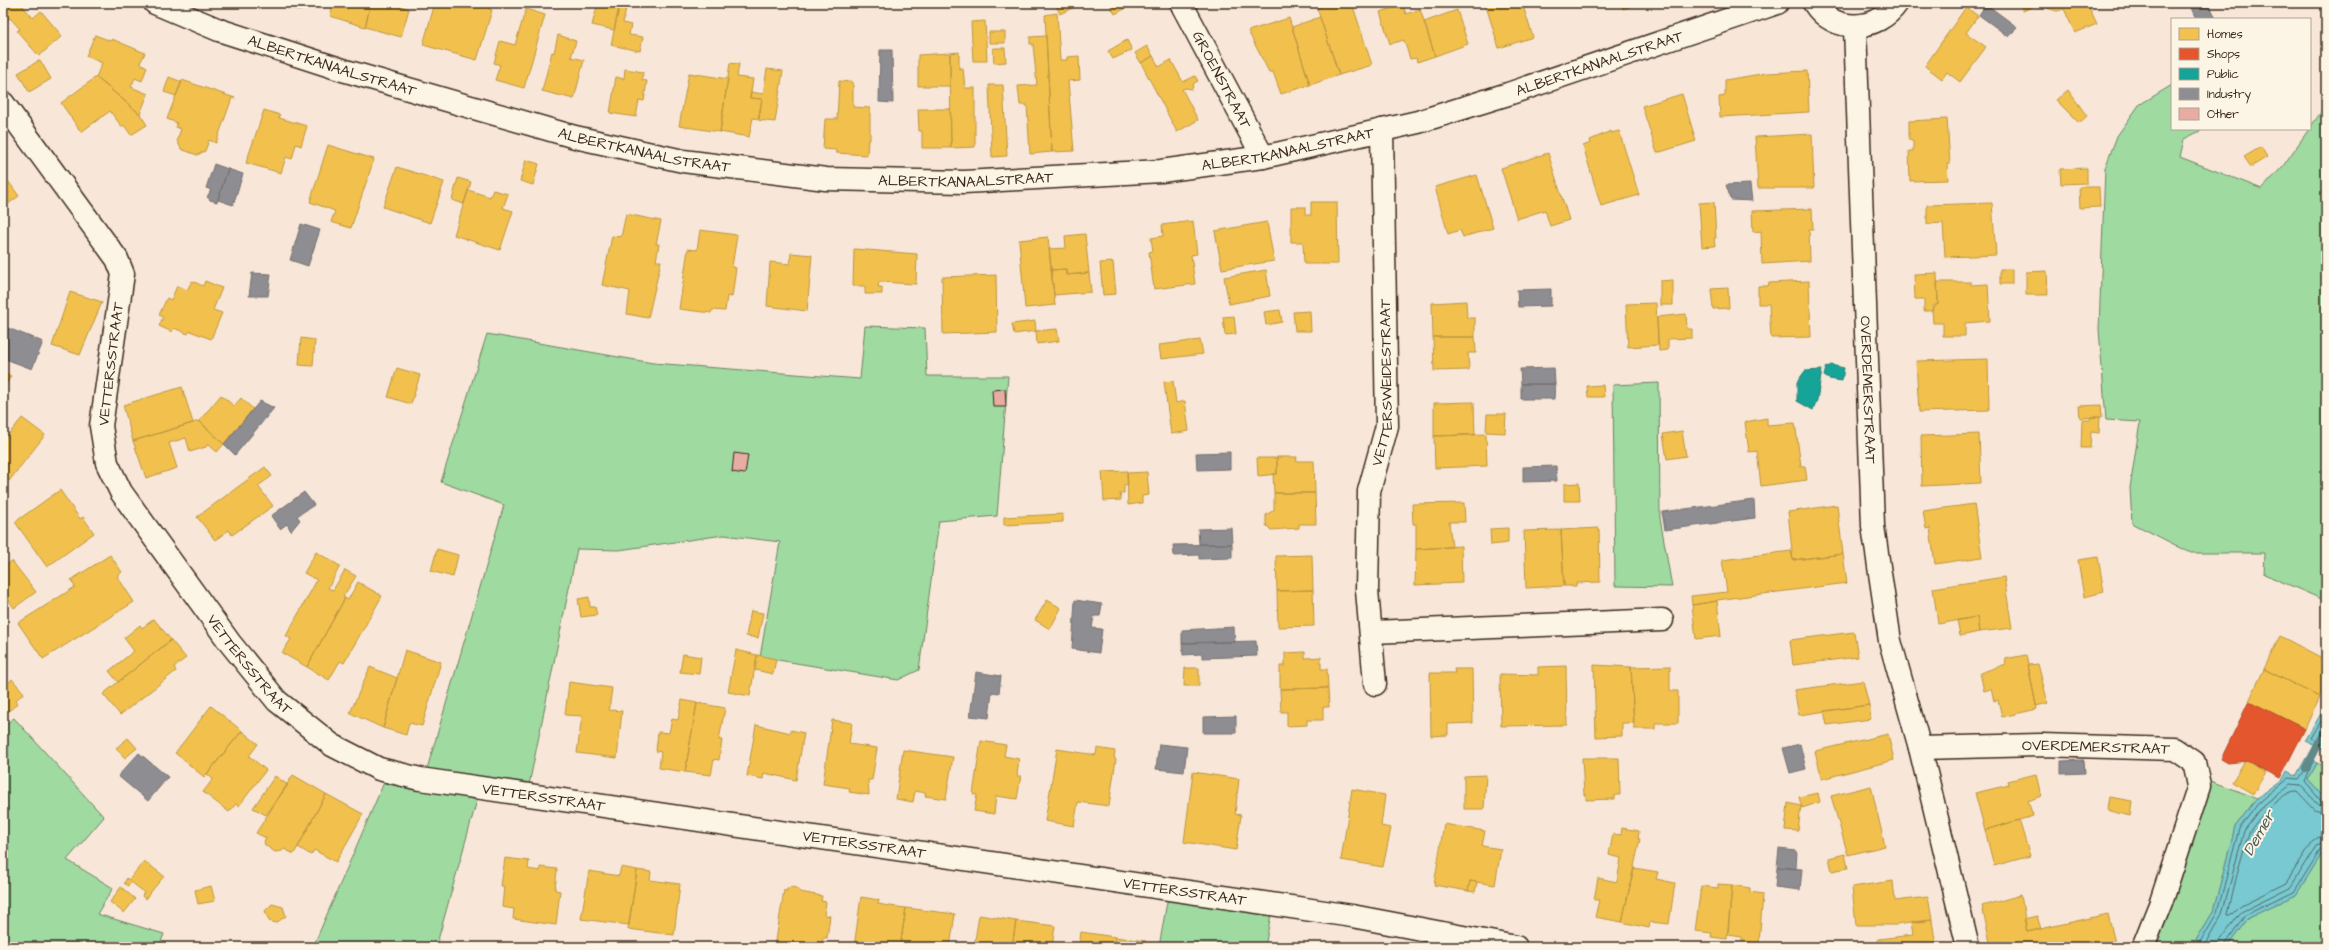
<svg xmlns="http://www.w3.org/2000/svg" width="2329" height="950" font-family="'Architects Daughter',sans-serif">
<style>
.green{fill:#9fdaa1;stroke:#6d8260}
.water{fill:#78c9d1;stroke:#608989}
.homes{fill:#f2c14e;stroke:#bb9440}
.shops{fill:#e4572e;stroke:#b14a29}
.public{fill:#17a398;stroke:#227f73}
.industry{fill:#8d8d92;stroke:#746f6f}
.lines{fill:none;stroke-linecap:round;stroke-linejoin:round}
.shore{stroke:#536a66;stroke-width:1}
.stream{stroke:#608989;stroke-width:8}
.building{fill:#e7ada3;stroke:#3b2a1e}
.minor-casing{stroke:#3b2a1e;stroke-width:25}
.minor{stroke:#fcf5e5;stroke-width:22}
.labels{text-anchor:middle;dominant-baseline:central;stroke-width:4;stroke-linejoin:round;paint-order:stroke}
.street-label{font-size:15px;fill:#3b2a1e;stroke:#fcf5e5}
.water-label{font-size:16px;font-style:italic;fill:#4d5a54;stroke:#fcf5e5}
</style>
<rect width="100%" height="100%" fill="#f8e7d8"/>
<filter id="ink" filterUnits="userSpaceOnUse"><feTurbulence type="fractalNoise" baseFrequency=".025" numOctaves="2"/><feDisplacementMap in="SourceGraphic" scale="8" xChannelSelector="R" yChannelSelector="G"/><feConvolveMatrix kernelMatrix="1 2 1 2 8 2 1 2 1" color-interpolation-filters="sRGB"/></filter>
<g filter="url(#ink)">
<path class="green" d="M2172 85V129H2204L2184 139 2180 157 2262 189 2283 166 2326 105V601L2264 574 2265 553H2191L2132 523 2130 488 2140 422 2106 420 2099 329 2105 168 2117 136 2139 105Z
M865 326 925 328 927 376H1008L997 516 939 521 919 670 898 680 760 657 780 542 724 535 619 550 577 549 529 785 427 769 504 505 441 482 487 334 653 363 860 379Z
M1659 383 1660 518 1672 587 1615 586 1613 385Z
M14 718 104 817 67 860 113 888 97 914 164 934 159 947H3V727Z
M2326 760V800L2308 780 2317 763 2323 766Z
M385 780 477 800 436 947H313Z
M2210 781 2257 798 2235 827 2213 912 2192 947H2150Z
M2326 847V947H2227L2248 918 2296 895Z
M1168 896 1271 914 1265 947H1159Z"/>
<path class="water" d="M2326 705V751L2305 741Z
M2306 758 2317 763 2308 780 2326 800V847L2296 895 2248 918 2227 947H2192L2213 912 2235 827 2257 798 2283 779 2287 771 2296 776Z"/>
<path class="homes" d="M3 3H25L22 5 33 18 41 11 62 36 39 56 17 31 20 29 10 18 3 24Z
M277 3H303L300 11Z
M334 3H371L365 27 330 16Z
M371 3H404L403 7 409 9 401 37 365 27Z
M435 3H491L489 9 492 10 477 60 423 45Z
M598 3H620L614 30 592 25Z
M620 3H627L623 23 631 25 629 35 643 37 640 51 611 45Z
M1055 3H1077L1078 5 1060 14Z
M1109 3H1136L1115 14Z
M1332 3H1352L1372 65 1339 75 1317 8Z
M1485 3H1522L1533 37 1499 48Z
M1621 3H1640L1623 9Z
M2020 3H2040L2023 11Z
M2044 3H2087L2097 24 2075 33 2064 9 2057 11 2047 8Z
M1403 5 1406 14 1420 9 1435 56 1417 62 1416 58 1410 59 1404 40 1390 44 1380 12Z
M1966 7 1978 16 1966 33 1986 47 1960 82 1947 72 1942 79 1925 66Z
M526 9 545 15 524 88 495 80 500 65 494 63 500 41 515 45Z
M1457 10 1468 44 1435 56 1424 22Z
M1057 13 1060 60H1067V57L1079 56 1080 80 1068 81 1074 151 1052 152 1045 15Z
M1320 17 1339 75 1310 85 1292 27Z
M1289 18 1310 85 1281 94 1273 72H1269L1248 31Z
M985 21 987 61H973L971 22Z
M989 32H1005V43H989Z
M95 35 111 41 112 39 145 53 140 63 147 67 142 81 135 78 131 87 148 94 140 114 96 77 102 63 86 56Z
M558 35 576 41 571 57 584 60 574 99 542 91 552 52 554 53Z
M1046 36 1052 152 1030 154 1027 105H1020L1018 86 1037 85 1033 44H1030V37Z
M1127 40 1132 50 1113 59 1108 51Z
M1147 46 1153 56 1141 63 1135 53Z
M993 48H1005L1006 62 994 63Z
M959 52V69L963 68 965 88H975V147L951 148 950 53Z
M950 53V86H918V55Z
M1153 56 1159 67 1171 60 1183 82 1195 76 1198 81 1194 83 1192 89 1186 88 1182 89 1198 120 1177 132 1141 63Z
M40 60 51 79 29 92 18 73Z
M730 63 739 64 737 77 753 79 750 98 762 99 759 119 753 118 749 137 720 132Z
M625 69 643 72 642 80 647 81 644 101 639 100 636 117 610 113 616 77 624 79Z
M767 69 783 71 775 122 758 120 762 99 750 98 751 92 763 94Z
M1807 71 1809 112 1720 117 1719 97 1725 96V80L1767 73Z
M689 73 728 79 720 132 679 126Z
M96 77 140 114 147 125 131 135 124 125 122 127 110 111 81 132 61 103Z
M169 77 182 82 176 96 164 92Z
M182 80 235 98H232L216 143 209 140 205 151 197 155 181 149 177 140 181 129 176 127 177 123 167 119Z
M839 81 853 82V107L870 108V140H868L867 155 836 153V150L823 149 825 119H837Z
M989 85H1003L1007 156 992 157Z
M2068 90 2087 116 2079 123 2056 100Z
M1682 94 1696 141 1657 153 1642 106Z
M918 109H950L951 148H922V131H919Z
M264 110 280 115 279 118 307 126 301 146 296 144 292 159 286 157 281 173 246 163Z
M1947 119 1950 164H1947L1948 180 1910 181 1909 151H1913V140H1909V121Z
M1611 131V133L1619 131 1639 195 1601 206 1583 146 1591 143 1590 140Z
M1812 134 1814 188H1758L1755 137Z
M328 145 374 159 351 228 331 222 335 211 310 202Z
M2261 147 2267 157 2251 167 2244 157Z
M1548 153 1569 220 1550 226 1545 210 1517 219 1501 168Z
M526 160 539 164 533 185 520 181Z
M397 167 444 182 430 223 383 207Z
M2087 168V183L2061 184 2060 169Z
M3 174 19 196 4 207 7 212 3 214Z
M1477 175 1493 228 1463 237 1460 230 1448 234 1435 187Z
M458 178 471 182 464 204 452 200Z
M2079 187H2099L2100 207 2080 208Z
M468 190 490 197 493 190 508 194 503 208 513 211 500 250 454 235Z
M1311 202H1337L1338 264H1304L1303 242H1291V207H1306V215H1311Z
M1714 202 1716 238H1714L1715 246 1702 247 1699 203Z
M1992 203 1996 255 1945 257 1943 223 1927 224V205Z
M1812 209 1813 229H1809L1810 261 1762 264 1761 231 1753 232 1752 211Z
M626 214 661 221 656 244H659L656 261H661L648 318 627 314 630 291 602 285 612 236 621 237Z
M1193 221 1197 254 1191 255 1195 284 1154 289 1149 252 1153 251 1151 238 1163 236 1162 225Z
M1267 222 1274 261 1222 269 1215 231Z
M700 230 737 235 732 267 736 268 732 297 727 296 725 311 712 310 711 313 679 309 688 249 697 250Z
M1085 234 1089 273 1066 275V269L1051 270 1049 249 1066 248 1065 236Z
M1048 237 1055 305 1025 308 1019 240Z
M854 249 917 254 916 284 879 282 878 287H882V294H865V286H853Z
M791 253 812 255 807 311 767 306 770 262 790 264Z
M1113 262 1116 294 1103 295 1100 263Z
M1066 269V275L1089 273 1091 292 1054 295 1051 270Z
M2000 269H2012V284H2000Z
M1266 270 1270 296 1229 304 1224 277Z
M2047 271 2048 295H2026V272Z
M1937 273 1938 304 1933 306 1932 311H1924V299H1915L1914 274Z
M996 275 997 332 943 334 942 277Z
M1673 280V305H1660V281Z
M192 281 203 286 205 281 222 288 213 310 222 313 211 339 190 331 188 334 174 328 172 332 159 326 163 317 159 315 167 298 171 300 177 286 187 290Z
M1809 281 1811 337 1771 338 1769 304H1758V286H1768L1769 283Z
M1937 282H1971V285L1988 284 1990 321 1965 323V336H1943V323H1933L1932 309 1938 304Z
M1728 288 1729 308 1713 309 1711 289Z
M70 292 102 302 80 355 52 346Z
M1466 301 1467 318H1475V337H1433L1432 303Z
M1656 303 1658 345 1628 347 1626 304Z
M1280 310 1282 322 1266 325 1264 312Z
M1310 311 1311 331H1295L1293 312Z
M1686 314 1687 329H1692V338L1668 339V350L1659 351 1657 317Z
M1234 316 1236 334 1225 335 1223 317Z
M1035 321 1036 331 1014 334 1012 324Z
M1057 329 1059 341 1037 344 1036 331Z
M1433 337H1475L1476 353H1468L1469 370 1434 371Z
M301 338 315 340 313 366 299 365Z
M1200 340 1203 354 1161 359 1159 345Z
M1988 359 1989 410 1919 412 1916 361Z
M397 368 420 375 411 404 388 397Z
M3 372 11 376 3 389Z
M1173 381 1176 403 1185 401 1189 431 1171 434 1164 382Z
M1603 385 1604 397H1588L1587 386Z
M182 387 193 423 133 441 123 405Z
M221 395 234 406 241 398 253 409 224 444 199 421Z
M1474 402 1475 435 1434 436V403Z
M2101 405 2102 417 2080 418 2079 406Z
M1487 414H1506L1505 433 1486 432Z
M2091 417H2100L2099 433 2091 432 2090 448H2081L2082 420H2090Z
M22 418 45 435 9 481 3 477V438L5 439Z
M1767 418V425L1795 423 1801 466H1805L1807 480 1761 486 1757 451 1749 452 1745 422Z
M199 421 224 444 217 452 208 444 206 447 190 452 186 438 169 443 177 468 146 478 133 441Z
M1682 431 1686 456 1667 459 1663 434Z
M1486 434 1487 466 1435 468 1434 436Z
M1979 434 1981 483 1922 486 1921 436Z
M1277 457H1297L1296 461H1314L1315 493H1274L1273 474H1277Z
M1257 458H1277V474L1258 476Z
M265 467 272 476 258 486 273 506 232 535 229 530 215 540 197 517Z
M1127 471 1128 485H1124V493H1120L1121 500 1104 501 1102 472Z
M1147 472 1149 495 1142 496V503L1128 505 1127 473Z
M1579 483 1580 501H1564V484Z
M60 490 80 519 83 517 94 533 47 567 15 522Z
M1274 493H1315L1316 524H1299V528L1271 530 1266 525V515L1274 510Z
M1464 503 1465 522H1449L1452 547 1416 549V524H1413L1412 504Z
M1974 504 1982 557 1935 564 1930 528 1926 529 1923 511Z
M1837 505 1843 554 1793 560 1788 512Z
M1063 514V522L1004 525V517Z
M1508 528V543L1491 545 1490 529Z
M1599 528 1600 582 1576 583V586H1564L1561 530Z
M1561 530 1564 586 1526 588 1524 531Z
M1461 546 1462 583 1415 585 1416 549Z
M437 549 458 555 453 577 431 571Z
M1791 551 1793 560 1843 554 1847 583 1717 600V601L1692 605 1691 596 1727 592 1722 560Z
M316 552 340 566 328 588 333 590 345 570 356 576 343 597 345 598 307 667 282 653 291 639 286 636 317 580 304 573Z
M110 555 122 572 117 576 134 602 43 659 18 623 75 587 71 580Z
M1312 555 1313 590 1277 591 1276 556Z
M2098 557 2104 592 2084 597 2078 560Z
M12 561 36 592 14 608 3 592V567Z
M2004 577 2012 628 1979 632 1977 617 1938 624 1933 588Z
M358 582 382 596 344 663 340 661 329 680 307 667 345 598 348 600Z
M1313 590 1314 626 1278 627 1277 591Z
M589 597 590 607H595L597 615 581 617 578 599Z
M1047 600 1061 608 1050 629 1035 620Z
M1717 601 1721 636 1696 639 1692 605Z
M751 611 763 613 758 638 746 636Z
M1977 617 1979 632 1960 636 1957 620Z
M154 619 171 640 118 682 109 671 134 651 124 638 140 625 142 628Z
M1854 632 1858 657 1793 665 1790 640Z
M2280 636 2326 660V681L2319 697 2264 669Z
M171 640 186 658 174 667 176 671 120 715 103 694Z
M405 650 441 662 422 726 409 723 406 735 383 728Z
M736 650 757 655 750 696 728 692Z
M1305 652V658L1321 657V669H1327L1328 688 1280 689V666H1285V653Z
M683 654 701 657 699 674 680 672Z
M757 655 776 659 773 674 755 670Z
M2026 655 2037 709 2002 717 1998 700 1994 701 1991 689 1984 691 1980 673 2006 664 2005 659Z
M2038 664 2048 703 2036 706 2028 665Z
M1594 665 1631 667 1634 723H1622V736L1596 737Z
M1566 666 1567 725 1501 726 1500 674 1538 675V667Z
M1670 666V691H1678V723H1655V729H1634L1631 667Z
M370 667 397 678 383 728 350 713Z
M1185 668H1199V686H1184Z
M1454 669H1472L1473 723 1448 724V735L1431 736 1430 673H1455Z
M2264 669 2319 697 2305 729 2249 701Z
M3 679 7 684 12 679 24 693 16 700 18 703 3 716Z
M1863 681 1869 705 1799 715 1794 690Z
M569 682 612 688 609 710 622 711 617 758 577 753 582 716 565 715Z
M1328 688 1329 707H1323V720H1307V725L1287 726V712H1281L1280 689Z
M682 700 697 703 685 772 659 768 661 752 656 751 658 732 669 733 672 719 678 720Z
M697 703 725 708 719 740H722L719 760 714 759 711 775 685 772Z
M1869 705 1871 719 1827 725 1824 711Z
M211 706 242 731 204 777 175 753Z
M832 720 852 723 849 744 877 748 872 780H868L869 795 849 792 850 788 823 784Z
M756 725 791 733V730L804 733 796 780 764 773 763 779 747 776Z
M242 731 258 744 249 756 266 770 239 806 236 804 229 812 203 792 213 779 207 774Z
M1888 734 1894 760 1822 779 1815 751Z
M128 738 137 748 125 758 116 748Z
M981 741 1006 745 1004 756 1019 759 1017 776H1021L1017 799 996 796 994 814 974 811 977 795 973 794Z
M1097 748 1115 751 1114 758 1116 759 1109 806 1078 802 1074 826 1045 821 1057 749 1096 755Z
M903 750 953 757 946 799 925 796 926 793 915 791 913 802 896 799Z
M1582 758H1619L1620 795H1615V799L1586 800V795H1584Z
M2247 761 2266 772 2253 794 2232 782 2244 762Z
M1193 772 1239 779 1235 814 1241 815 1236 850 1184 842Z
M2036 774 2041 796 2028 801 2033 816 1985 830 1975 793 2009 785 2008 781Z
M293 775 326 794 294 854 284 849 282 851 275 852 265 845 264 841 266 838 256 833Z
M1486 775 1484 809H1464V776Z
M275 776 288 785 266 815 253 808Z
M1871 786 1885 846 1848 855 1831 796Z
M1352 789 1385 795 1381 826 1391 828 1383 867 1341 860Z
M1818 793 1820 802 1802 808 1799 797Z
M326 794 363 814 336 862 314 850 311 855 298 847Z
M2109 797 2132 801 2130 816 2107 810Z
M1788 803 1801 806 1798 831 1785 830Z
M2019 820 2030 856 1994 866 1985 830Z
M1444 824 1485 831 1482 846 1501 849 1495 885 1470 881 1468 891 1434 885Z
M1622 828 1639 831 1638 839H1640L1622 922 1595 917 1599 900H1594L1598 878 1617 882 1621 858 1609 855 1613 834 1621 835Z
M1845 854 1848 868 1832 871 1829 858Z
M505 858 529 861 528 869 540 871V867L557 869 555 890 560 891 556 925 513 919 514 909 502 907 504 886H501Z
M144 861 164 876 145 899 142 896 144 892 131 882 128 886 124 883 127 878 129 880Z
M621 867 637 870 629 925 581 919 589 871 619 876Z
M1634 868 1658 872 1656 879 1675 883 1669 924 1650 922 1649 928 1622 922Z
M637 870 651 872 650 880 680 884 674 935 628 929Z
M1470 881 1477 882 1475 892 1468 891Z
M1893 881 1895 901 1928 897 1932 920 1896 925H1856L1852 887Z
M1718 884 1732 885 1727 939 1711 937 1712 933 1695 931 1701 886 1718 888Z
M1732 885 1750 888V892L1763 894 1759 943 1742 941V937L1728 935Z
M211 886 215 901 198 904 195 890Z
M121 887 135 899 124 913 110 902Z
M791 887 797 888 800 892 822 896 821 901 826 902 824 915 830 916 827 938H823L822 947H775L784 890 787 891V888Z
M2021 895 2027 932 2108 914 2116 947H1991L1982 906Z
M861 897 879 900 878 904 889 906 906 908 900 947H854Z
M272 904 283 907 286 916 276 923 269 921 265 911Z
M906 908 955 914 950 947H900Z
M979 915 1016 921 1012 947H974Z
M2037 916 2041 929 2027 932 2024 919Z
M1932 920 1936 947H1879L1878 939 1913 935 1911 922Z
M1016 921 1055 926 1052 947H1012Z
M1081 932 1115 937 1113 947H1079Z
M1115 937 1146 941 1145 947H1113Z"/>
<path class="shops" d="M2249 701 2305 729 2280 778 2247 761 2228 763 2221 759Z"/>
<path class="public" d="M1831 365 1844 368 1842 381 1829 379 1824 376 1826 368Z
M1822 370 1817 400 1813 410 1797 401V382L1805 371Z"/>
<path class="industry" d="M2189 3H2209L2216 19H2196Z
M1986 4 2017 27 2009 37 1979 15Z
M880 50H892L893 103 879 102Z
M214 164 228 169 217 202 210 200 207 197 211 190 206 188Z
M228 169 243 174 233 205 218 200Z
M1750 184 1752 201 1731 200 1726 185Z
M301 224 320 230 308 266 290 260Z
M252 273 271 274 268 296H249Z
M1551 289V306L1518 307 1517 290Z
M8 328 43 342 32 369 3 358V341Z
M1554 368 1555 384H1521L1520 369Z
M1521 384H1555L1554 399H1521Z
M260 401 274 408 235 455 224 444Z
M1230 452V469L1197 470 1196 453Z
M1556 466 1557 481 1523 482V467Z
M304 492 314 505 297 516 300 520 291 531 287 524 280 529 271 516Z
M1754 500 1755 518 1665 530 1662 512Z
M1231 528 1232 544H1199L1198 529Z
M1232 544V558L1199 559V555L1174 556 1173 545Z
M1075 600 1102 604 1100 616H1094L1092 628 1102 629 1099 653 1072 649Z
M1234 627 1235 642 1182 643V630Z
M1256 641 1257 656 1202 658V654L1183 655 1182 643Z
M976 672 1001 676 999 693 992 692 989 718 970 716Z
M1236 716V733H1203V717Z
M1159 744 1187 747 1184 772 1156 769Z
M1800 744 1806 769 1790 773 1783 748Z
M139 753 168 777 148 801 118 776Z
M2084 760 2085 773 2061 774V761Z
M1779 849 1797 851 1796 869 1777 867Z
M1777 867 1802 869 1800 890 1775 887Z"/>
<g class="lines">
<path class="shore" d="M2326 713 2311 738 2326 747
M2326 814 2315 810 2297 791C2283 790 2255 821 2249 833 2245 842 2229 905 2228 915H2231L2241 905 2286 883 2313 841 2319 837 2326 836
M2197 947 2217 913 2239 829 2260 801 2288 778 2299 779 2309 764 2311 766 2305 782 2321 801 2326 803
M2203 947 2222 914 2244 831 2264 804 2291 784 2300 785 2319 805 2326 808
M2219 947 2220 941 2241 912 2290 888 2317 846 2326 842
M2224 947 2245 915 2294 892 2321 849 2326 847"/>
<path class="stream" d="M2306 768 2326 730"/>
</g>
<path class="building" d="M1005 389 1006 407H993L992 390Z
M734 453 748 455 745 474 732 472Z"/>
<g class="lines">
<defs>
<g id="minor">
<path id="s1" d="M155 3 219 30 346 71 575 137 683 161 826 179 964 182 1161 171 1263 157 1418 122 1508 94 1777 3"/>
<path id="s2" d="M1181 3 1263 157"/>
<path d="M1814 3C1833 34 1878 32 1897 3"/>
<path id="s3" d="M1855 27 1873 526 1890 641 1920 748 1968 947"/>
<path id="s4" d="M3 103 117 259 123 274 101 426 107 463 121 492 230 643 277 701 332 745 379 769 420 779 1352 916 1516 947"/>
<path d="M1372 632 1662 620"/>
<path id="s5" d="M1375 684 1367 590 1369 491 1387 426 1382 130"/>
<path id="s6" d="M1920 748 2041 745 2175 749 2194 762 2199 786 2161 902 2143 947"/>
</g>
</defs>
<use href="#minor" class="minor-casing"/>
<use href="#minor" class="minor"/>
</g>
</g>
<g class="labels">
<g class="street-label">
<text stroke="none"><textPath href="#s1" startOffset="1484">ALBERTKANAALSTRAAT</textPath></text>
<text stroke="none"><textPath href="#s1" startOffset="188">ALBERTKANAALSTRAAT</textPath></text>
<text stroke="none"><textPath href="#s2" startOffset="87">GROENSTRAAT</textPath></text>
<text stroke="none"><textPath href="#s1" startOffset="512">ALBERTKANAALSTRAAT</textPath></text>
<text stroke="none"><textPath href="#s1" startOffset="1160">ALBERTKANAALSTRAAT</textPath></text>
<text stroke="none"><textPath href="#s1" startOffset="836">ALBERTKANAALSTRAAT</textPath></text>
<text transform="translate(111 364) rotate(-83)">VETTERSSTRAAT</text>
<text stroke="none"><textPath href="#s5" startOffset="304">VETTERSWEIDESTRAAT</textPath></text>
<text stroke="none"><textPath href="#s3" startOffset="363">OVERDEMERSTRAAT</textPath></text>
<text stroke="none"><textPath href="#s4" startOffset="648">VETTERSSTRAAT</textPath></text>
<text stroke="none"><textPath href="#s6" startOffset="176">OVERDEMERSTRAAT</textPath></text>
<text stroke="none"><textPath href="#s4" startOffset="984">VETTERSSTRAAT</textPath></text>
<text stroke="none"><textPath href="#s4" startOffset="1308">VETTERSSTRAAT</textPath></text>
<text stroke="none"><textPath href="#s4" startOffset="1632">VETTERSSTRAAT</textPath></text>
</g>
<g class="water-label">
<text transform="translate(2259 833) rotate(-61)">Demer</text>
</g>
</g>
<rect width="2329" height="950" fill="none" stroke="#fcf5e5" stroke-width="16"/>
<rect x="8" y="8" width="2313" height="934" fill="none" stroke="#3b2a1e" stroke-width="1.5" filter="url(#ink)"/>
<rect x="2171" y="18" width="140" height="112" fill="#fcf5e5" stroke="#afa495"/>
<rect x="2179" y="28" width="20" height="12" fill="#f2c14e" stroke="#afa495"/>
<text x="2207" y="38" font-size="12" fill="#3b2a1e">Homes</text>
<rect x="2179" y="48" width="20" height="12" fill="#e4572e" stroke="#afa495"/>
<text x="2207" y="58" font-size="12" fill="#3b2a1e">Shops</text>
<rect x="2179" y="68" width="20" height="12" fill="#17a398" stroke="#afa495"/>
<text x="2207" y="78" font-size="12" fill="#3b2a1e">Public</text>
<rect x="2179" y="88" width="20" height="12" fill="#8d8d92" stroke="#afa495"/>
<text x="2207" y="98" font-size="12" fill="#3b2a1e">Industry</text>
<rect x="2179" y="108" width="20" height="12" fill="#e7ada3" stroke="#afa495"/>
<text x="2207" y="118" font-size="12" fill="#3b2a1e">Other</text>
</svg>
